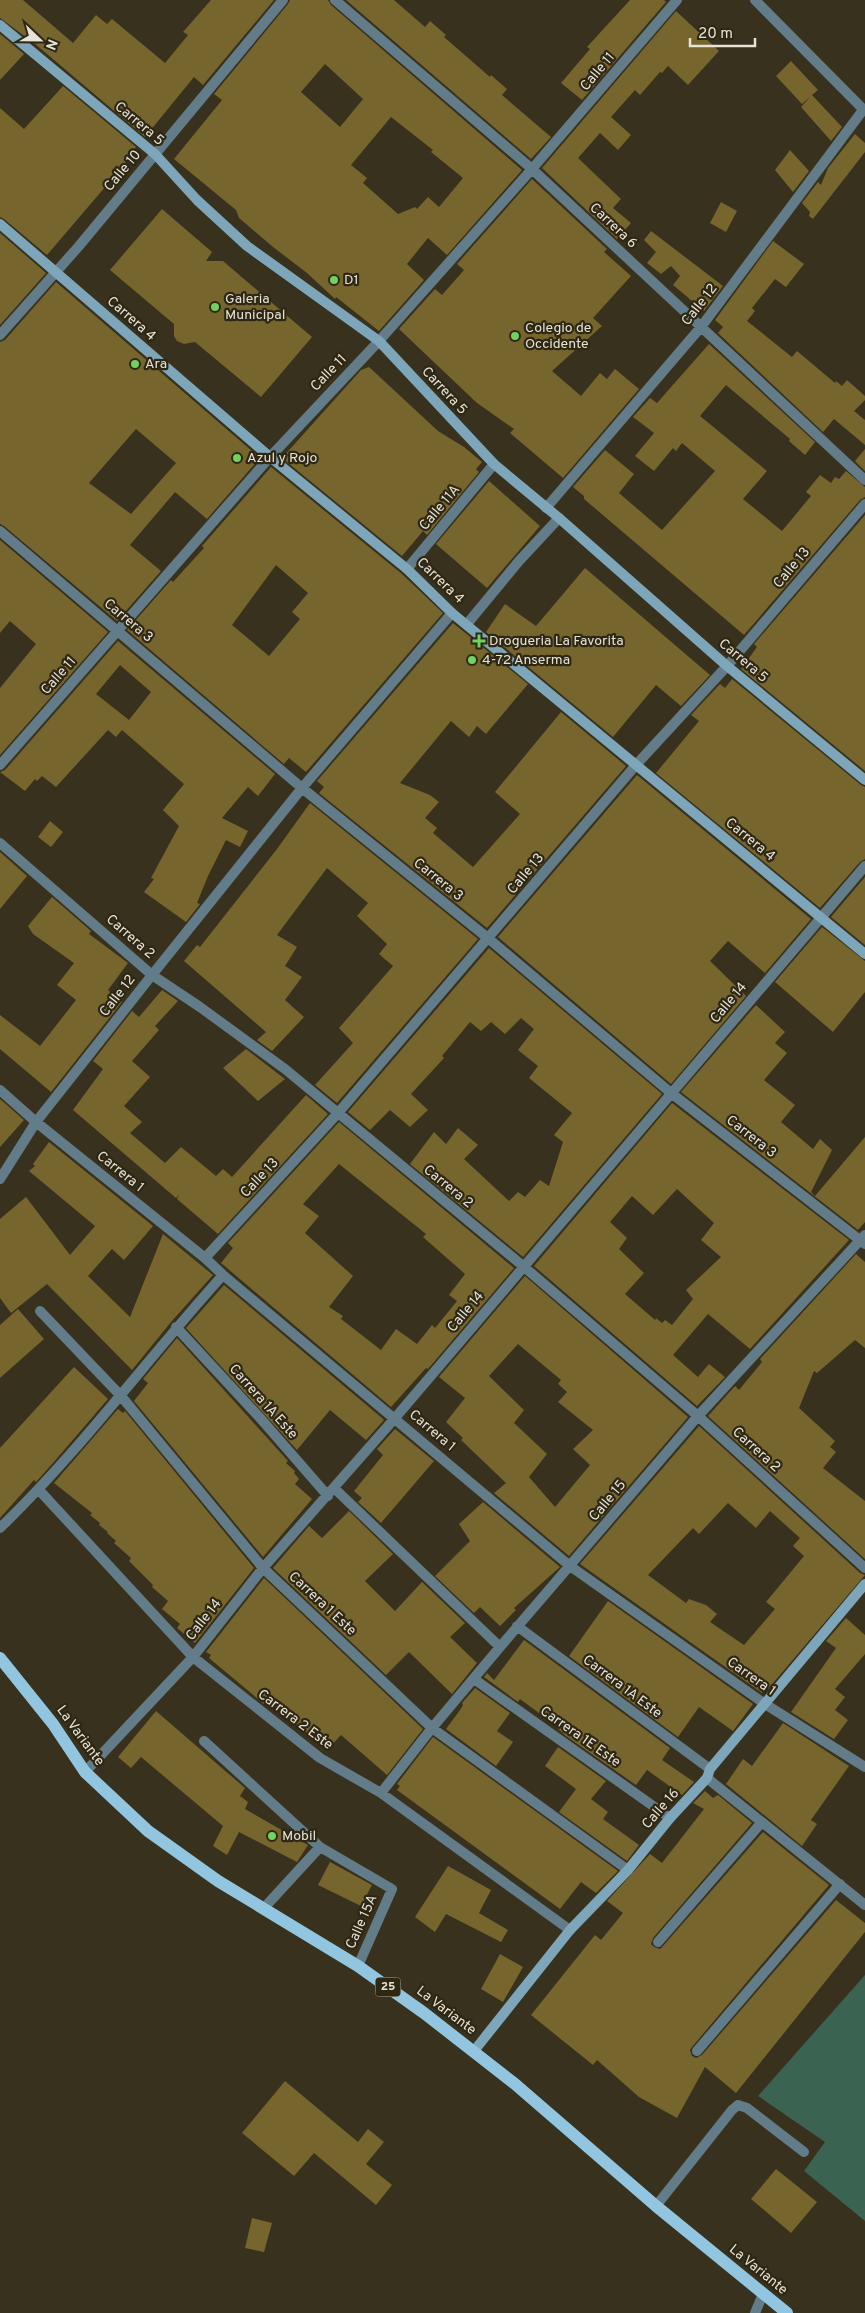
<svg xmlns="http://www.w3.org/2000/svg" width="865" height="2313" font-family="Overpass,sans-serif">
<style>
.green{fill:#3a6351}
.building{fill:#77652e;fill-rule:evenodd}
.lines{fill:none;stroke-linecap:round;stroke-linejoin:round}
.lane{stroke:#637c89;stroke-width:10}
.street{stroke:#637c89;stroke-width:10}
.secondary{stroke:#7ea6ba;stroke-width:10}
.primary{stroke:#92c6e0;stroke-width:12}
.poi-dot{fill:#71d25e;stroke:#2e2713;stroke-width:2}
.labels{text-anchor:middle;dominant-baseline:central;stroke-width:4.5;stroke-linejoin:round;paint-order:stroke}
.shield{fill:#2e2713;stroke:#afaa9c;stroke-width:1}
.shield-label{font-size:12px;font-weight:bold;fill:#e6e2d6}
.street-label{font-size:14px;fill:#e6e2d6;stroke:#2e2713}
.poi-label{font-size:14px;fill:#e6e2d6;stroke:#2e2713;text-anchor:start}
</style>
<rect width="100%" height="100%" fill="#38311d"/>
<path class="green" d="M865 1975V2221L804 2171 825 2142 758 2096Z"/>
<path class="building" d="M0 0H23L73 43 96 15 107 24 112 19 165 63 188 35 183 32 211 0H274L203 85 194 77 145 137 34 43 0 18Z
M290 0H328L331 5 522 170 447 255 428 238 407 264 424 280 379 331 336 297 335 299 307 273 273 247 239 218 236 210 174 159 222 100 214 94 288 4ZM325 64 363 99 340 127 301 92ZM391 117 433 150 431 152 463 178 439 207 428 197 417 209 415 207 398 214 363 183 367 178 351 165Z
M346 0H394L425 27 430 21 446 35 444 37 490 77 491 75 507 89 502 95 551 137 531 159Z
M630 0H664L666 2 582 100 561 83 590 49 587 47Z
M676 11 719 51 688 85 668 66 662 73 660 72 640 95 635 90 611 117 631 135 618 150 600 133 578 158 621 199 613 208 631 223 617 239 542 168Z
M0 34 24 54 0 80Z
M791 61 818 90 812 95 842 127 831 141 801 107 810 97 802 104 776 76Z
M63 86 136 147 129 156V159L47 255 4 219 0 217V108L24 129Z
M855 134 865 143V152L813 219 809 216 810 212 802 203 818 182 821 185 828 168Z
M790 150 809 171 793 192 775 170Z
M532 179 607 249 604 252 631 276 593 318 602 326 552 371 581 396 600 373 607 379 615 369 639 389 563 478 510 433 514 429 477 403 399 329 435 289 442 295 464 270 457 264Z
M721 202 737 211 726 232 710 223Z
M162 209 212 252 206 261H223L312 337 261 397 195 342 184 344 177 341 174 336V324L110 270Z
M651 231 723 286 704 311 673 285 680 276 671 266 661 274 647 263 656 252 644 240Z
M0 233 46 273 0 325Z
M773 241 804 264 786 287 775 279 752 308 755 311 747 321 792 357 797 351 835 383 836 381 842 386 847 380 865 396V400L854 411 865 420V445L834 419 823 432 718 333 723 327 715 320Z
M56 282 260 458 207 519 175 492 130 545 161 571 117 621 4 526 0 524V342L5 340ZM136 429 176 463 131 514 89 483Z
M709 344 815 442 805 455 789 441 790 439 726 385 700 416 767 471 743 499 782 531 811 496 806 492 820 475 831 483 835 477 839 479 846 471 865 487V497L860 500 744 635 584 499V496L573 487 605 450 634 474 619 493 662 530 715 471 682 443 676 451 673 448 654 471 635 456 654 433 633 417 650 398 657 403Z
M369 367 438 431 464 447 482 462 476 469 479 472 427 535 423 531 402 556 282 458 361 370Z
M865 449V471L855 461Z
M271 467 402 574 443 613 306 772 289 758 284 764 127 630 171 580 173 582 204 548 202 546ZM276 565 308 593 292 612 300 619 269 656 232 625Z
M489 481 540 526 487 588 436 544Z
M865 515V771L741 669 757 647 754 644Z
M0 540 108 632 0 755V688L36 644 10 621 0 633Z
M585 568 710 675 681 706 656 685 613 737 486 632 505 604 536 626Z
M453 623 528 684 486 734 477 726 469 737 451 721 400 783 430 795 439 802 425 818 437 828 433 833 473 867 520 814 495 792 561 712 626 766 487 928 319 793 324 787 317 781Z
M118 641 275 774 258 796 248 787 222 818 248 831 240 847 226 840 208 876 197 903 200 904 186 922 144 892 154 879 151 878 179 826 163 810 184 784 122 730 116 737 108 730 56 787 42 776 37 781 35 779 25 791 0 772 5 770ZM120 665 151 692 129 720 96 694Z
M732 679 861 785 865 787V859L860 862 820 908 656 773 699 721 691 715 720 684 725 688Z
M637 775 811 919 765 973 728 941 710 961 746 996 671 1084 498 937Z
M310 803 478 939 337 1103 315 1085 353 1043 339 1028 393 966 379 954 387 944 357 916 368 903 327 868 277 935 297 947 285 966 302 977 285 1000 304 1017 272 1051 257 1040 266 1032 184 961 197 945 200 947 277 849Z
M50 821 63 832 51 847 38 837Z
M0 852 27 876 0 909Z
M865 877V945L831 917Z
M52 897 91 931 89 934 128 963 108 990 122 1002 51 1092 0 1049V1015L40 1046 76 1000 57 985 74 963 33 934 28 926Z
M822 927 865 961V992L833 1032 775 982Z
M489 948 662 1094 523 1257 410 1164 434 1132 446 1144 458 1128 478 1145 464 1159 509 1201 518 1192 525 1197 540 1180 549 1186 563 1142 554 1135 572 1113 529 1078 538 1066 518 1050 534 1029 521 1018 505 1034 491 1022 481 1031 470 1022 442 1056 444 1058 411 1094 428 1110 410 1127 390 1110 370 1130 348 1112Z
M162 990 178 1001 155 1026 159 1030 132 1061 150 1077 124 1106 142 1122 130 1133 165 1163 181 1147 216 1176 223 1169 232 1177 306 1095 328 1114 218 1234 177 1199 179 1195 176 1198 73 1110 103 1069 93 1061 132 1011 139 1017Z
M756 1005 785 1032 775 1043 787 1053 764 1080 795 1105 781 1122 813 1149 820 1139 832 1150 811 1192 815 1196 865 1137V1222L858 1230 681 1092Z
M246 1049 285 1079 258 1101 223 1068Z
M0 1099 24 1120 0 1147Z
M672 1103 849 1240 750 1349 708 1314 673 1355 698 1377 709 1364 725 1377 697 1406 534 1266ZM677 1189 714 1223 701 1240 721 1257 686 1290 693 1299 672 1325 665 1320 662 1323 656 1318 655 1320 625 1294 644 1273 619 1249 627 1238 610 1222 632 1196 653 1215Z
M339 1122 514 1268 428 1369 426 1368 391 1407 221 1263 233 1248 228 1243ZM339 1164 426 1234 423 1237 465 1274 449 1295 457 1301 435 1328 432 1325 417 1344 396 1329 381 1350 341 1319 343 1316 329 1307 353 1276 305 1233 319 1216 303 1204Z
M49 1142 153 1226 124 1260 112 1249 88 1276 130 1317 163 1234 213 1275 171 1322 132 1370 47 1284 11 1313 0 1298V1219L26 1197 70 1255 95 1226 29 1171 35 1166 33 1164Z
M856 1254 865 1262V1348L855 1340 817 1373 814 1371 799 1408 835 1441 830 1447 836 1452 823 1468 865 1501V1559L708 1416 735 1386 739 1390 762 1362 760 1359Z
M525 1276 688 1417 569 1556 494 1493 506 1483 461 1440 463 1438 446 1422 465 1398 439 1377ZM518 1344 561 1380 558 1384 567 1392 558 1402 593 1430 573 1449 590 1465 555 1507 529 1477 547 1454 514 1423 524 1410 489 1376Z
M224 1285 382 1418 384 1420 366 1440 330 1410 297 1450 186 1328Z
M18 1309 44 1339 0 1378V1325Z
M177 1338 288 1461 286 1463 295 1471 294 1473 299 1479 295 1484 312 1499 263 1557 134 1401 148 1383 143 1379Z
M74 1367 108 1399 53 1463 36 1482 34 1480 0 1518V1448Z
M118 1409 123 1413 125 1411 254 1568 195 1643 177 1628 180 1624 162 1609 168 1601 152 1587 153 1585 129 1561 131 1558 114 1543 116 1541 107 1533 108 1532 99 1525 100 1523 90 1515 92 1513 54 1483Z
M699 1426 860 1573 865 1575 768 1689 767 1688 762 1693 580 1564ZM728 1503 756 1528 770 1511 800 1538 793 1546 804 1556 766 1602 775 1609 744 1645 710 1622 717 1614 706 1605 689 1599 686 1603 648 1575 693 1528 699 1534Z
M395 1429 434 1461 381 1523 358 1502 362 1498 354 1491 383 1455 377 1449Z
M483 1502 560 1567 514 1608 516 1610 500 1626 480 1607 474 1613 435 1576 470 1541 459 1524Z
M349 1511 393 1554 365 1581 395 1611 422 1582 465 1623 450 1637 477 1663 452 1694 409 1652 386 1675 273 1568 309 1526 322 1538Z
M264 1578 423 1729 387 1775 341 1735 327 1750 267 1700 264 1704 209 1658 211 1655 206 1652Z
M608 1601 753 1704 733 1731 699 1707 678 1737 569 1656Z
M846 1618 865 1635V1654L835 1689 845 1697 835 1710 848 1720 834 1739 791 1712 836 1648 826 1641Z
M524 1640 670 1748 662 1760 694 1782 682 1795 647 1770 636 1785 566 1736 557 1728 558 1727 520 1699 518 1702 484 1677 487 1673 494 1680Z
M475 1688 510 1713 497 1731 513 1742 496 1766 446 1729 460 1710 463 1705 462 1703Z
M156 1711 245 1788 240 1796 248 1802 245 1809 308 1845 297 1862 239 1832 227 1855 213 1846 223 1826 141 1757 131 1768 118 1757Z
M783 1723 849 1766 811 1820 817 1824 802 1846 726 1784 743 1759 752 1766Z
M433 1737 618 1871 596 1893 581 1882 560 1909 397 1790 400 1786 397 1784Z
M558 1747 606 1781 591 1799 608 1812 603 1819 639 1845 627 1861 559 1812 576 1789 545 1766Z
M705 1791 713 1798 718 1795 752 1823 653 1938 651 1944 654 1947 660 1949 663 1946 763 1832 829 1885 692 2047 690 2050 692 2056 696 2058 702 2055 836 1900 865 1923V1932L736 2093 705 2067 677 2118 639 2097 597 2060 593 2065 531 2015 595 1935 601 1940 623 1913 607 1901 650 1854 662 1863 704 1809 693 1803Z
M330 1862 372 1885 361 1906 318 1885Z
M448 1866 491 1890 479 1913 508 1930 501 1942 446 1914 435 1932 415 1917Z
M500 1954 523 1967 503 2002 481 1989Z
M285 2081 358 2142 368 2129 384 2142 366 2164 392 2185 376 2205 314 2153 294 2176 242 2133Z
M776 2169 817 2202 791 2233 751 2199Z
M252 2218 272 2223 264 2252 245 2248Z"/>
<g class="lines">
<path class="lane" d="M707 1778 865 1905
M658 1942 762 1822
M697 2051 840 1884"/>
<path class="street" d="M335 0 532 169 865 480
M755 0 865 111
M0 335 79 246 283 0
M546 508 701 327 863 110
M0 531 302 788 489 939 671 1093 865 1244
M407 569 494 464
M467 624 519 561 559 518
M0 765 270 457 379 341 532 169 677 0
M0 843 152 975 200 1007 285 1069 523 1266 698 1416 865 1568
M0 1090 36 1122 205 1258 223 1275 570 1566 765 1704 865 1767
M0 1179 36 1122 152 975 302 788 452 613
M205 1258 338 1113 636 765 727 666 865 504
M40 1311 121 1396 263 1568 432 1728 628 1870
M176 1327 261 1419 328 1496
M334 1488 500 1647
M39 1490 193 1657 320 1758 381 1793 570 1930
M0 1528C81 1450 147 1359 223 1275
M517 1626 710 1769
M474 1679 670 1818
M204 1741 320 1847
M85 1772 193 1657 263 1568 395 1418 865 866
M381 1793 432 1728 500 1647 698 1416 865 1235
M263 1909 320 1847 392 1889 358 1966
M656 2206 732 2110 738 2105 747 2108 804 2152
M755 2313 763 2294"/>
<path class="secondary" d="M0 25 155 154 197 200 247 246 379 341 494 464 559 518 727 666 865 780
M0 224 270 457 407 569 452 613 865 954
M474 2051 570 1930 628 1870 670 1818 707 1778 710 1769 865 1584"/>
<path class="primary" d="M0 1658 53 1724 85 1772 148 1831 218 1881 358 1966 424 2013 515 2084 656 2206 787 2313"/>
</g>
<g class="poi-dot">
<circle cx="334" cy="280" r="5"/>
<circle cx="215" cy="307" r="5"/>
<circle cx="515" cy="336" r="5"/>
<circle cx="135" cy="364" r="5"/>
<circle cx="237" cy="458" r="5"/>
<path d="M476.5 633.5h5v5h5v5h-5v5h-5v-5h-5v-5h5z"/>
<circle cx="472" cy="660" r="5"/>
<circle cx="272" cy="1836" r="5"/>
</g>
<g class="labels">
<rect class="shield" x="375.5" y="1977.5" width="25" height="19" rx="4"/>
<g class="shield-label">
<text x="388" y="1987">25</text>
</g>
<g class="street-label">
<text transform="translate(598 72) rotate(-50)">Calle 11</text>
<text transform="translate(139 124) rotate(40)">Carrera 5</text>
<text transform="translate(123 171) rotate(-50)">Calle 10</text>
<text transform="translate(613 226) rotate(43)">Carrera 6</text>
<text transform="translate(700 305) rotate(-52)">Calle 12</text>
<text transform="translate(131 319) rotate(41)">Carrera 4</text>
<text transform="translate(329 373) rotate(-46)">Calle 11</text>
<text transform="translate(444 391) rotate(47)">Carrera 5</text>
<text transform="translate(440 508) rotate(-50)">Calle 11A</text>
<text transform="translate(792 568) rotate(-50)">Calle 13</text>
<text transform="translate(440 581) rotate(44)">Carrera 4</text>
<text transform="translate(128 621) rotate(40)">Carrera 3</text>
<text transform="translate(743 661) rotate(40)">Carrera 5</text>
<text transform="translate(59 676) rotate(-49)">Calle 11</text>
<text transform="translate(750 840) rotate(39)">Carrera 4</text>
<text transform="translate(526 874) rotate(-50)">Calle 13</text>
<text transform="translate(438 880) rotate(39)">Carrera 3</text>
<text transform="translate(130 937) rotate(41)">Carrera 2</text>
<text transform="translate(118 996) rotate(-52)">Calle 12</text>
<text transform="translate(729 1003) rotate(-50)">Calle 14</text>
<text transform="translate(751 1137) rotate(38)">Carrera 3</text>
<text transform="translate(120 1172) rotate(39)">Carrera 1</text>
<text transform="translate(260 1178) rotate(-47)">Calle 13</text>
<text transform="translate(448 1187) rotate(39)">Carrera 2</text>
<text transform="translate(466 1312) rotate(-50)">Calle 14</text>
<text transform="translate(263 1402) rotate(48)">Carrera 1A Este</text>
<text transform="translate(432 1431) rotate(40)">Carrera 1</text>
<text transform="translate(756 1450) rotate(42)">Carrera 2</text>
<text transform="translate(608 1501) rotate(-50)">Calle 15</text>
<text transform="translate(322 1604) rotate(43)">Carrera 1 Este</text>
<text transform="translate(204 1620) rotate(-52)">Calle 14</text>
<text transform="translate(751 1677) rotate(35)">Carrera 1</text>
<text transform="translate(622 1687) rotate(37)">Carrera 1A Este</text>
<text transform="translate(295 1720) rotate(37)">Carrera 2 Este</text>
<text transform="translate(80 1736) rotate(54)">La Variante</text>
<text transform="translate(580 1737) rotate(35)">Carrera 1E Este</text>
<text transform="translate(661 1809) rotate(-49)">Calle 16</text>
<text transform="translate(362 1922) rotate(-66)">Calle 15A</text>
<text transform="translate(446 2011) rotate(37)">La Variante</text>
<text transform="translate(758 2270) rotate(39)">La Variante</text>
</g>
<g class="poi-label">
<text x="344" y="280">D1</text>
<text x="225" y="299">Galeria<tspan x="225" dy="16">Municipal</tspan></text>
<text x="525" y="328">Colegio de<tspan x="525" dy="16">Occidente</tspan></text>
<text x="145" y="364">Ara</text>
<text x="247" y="458">Azul y Rojo</text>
<text x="489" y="641">Drogueria La Favorita</text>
<text x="482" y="660">4-72 Anserma</text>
<text x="282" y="1836">Mobil</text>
</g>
</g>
<g transform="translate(40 40) rotate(112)" stroke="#2e2713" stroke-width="4" paint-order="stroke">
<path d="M0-4L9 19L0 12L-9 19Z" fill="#e6e2d6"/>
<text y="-8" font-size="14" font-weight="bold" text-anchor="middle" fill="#e6e2d6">N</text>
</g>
<path d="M690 38v8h65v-8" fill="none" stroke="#e6e2d6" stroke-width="2.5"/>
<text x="698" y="38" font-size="15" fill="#e6e2d6" stroke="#2e2713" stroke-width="4" paint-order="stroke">20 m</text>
</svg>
